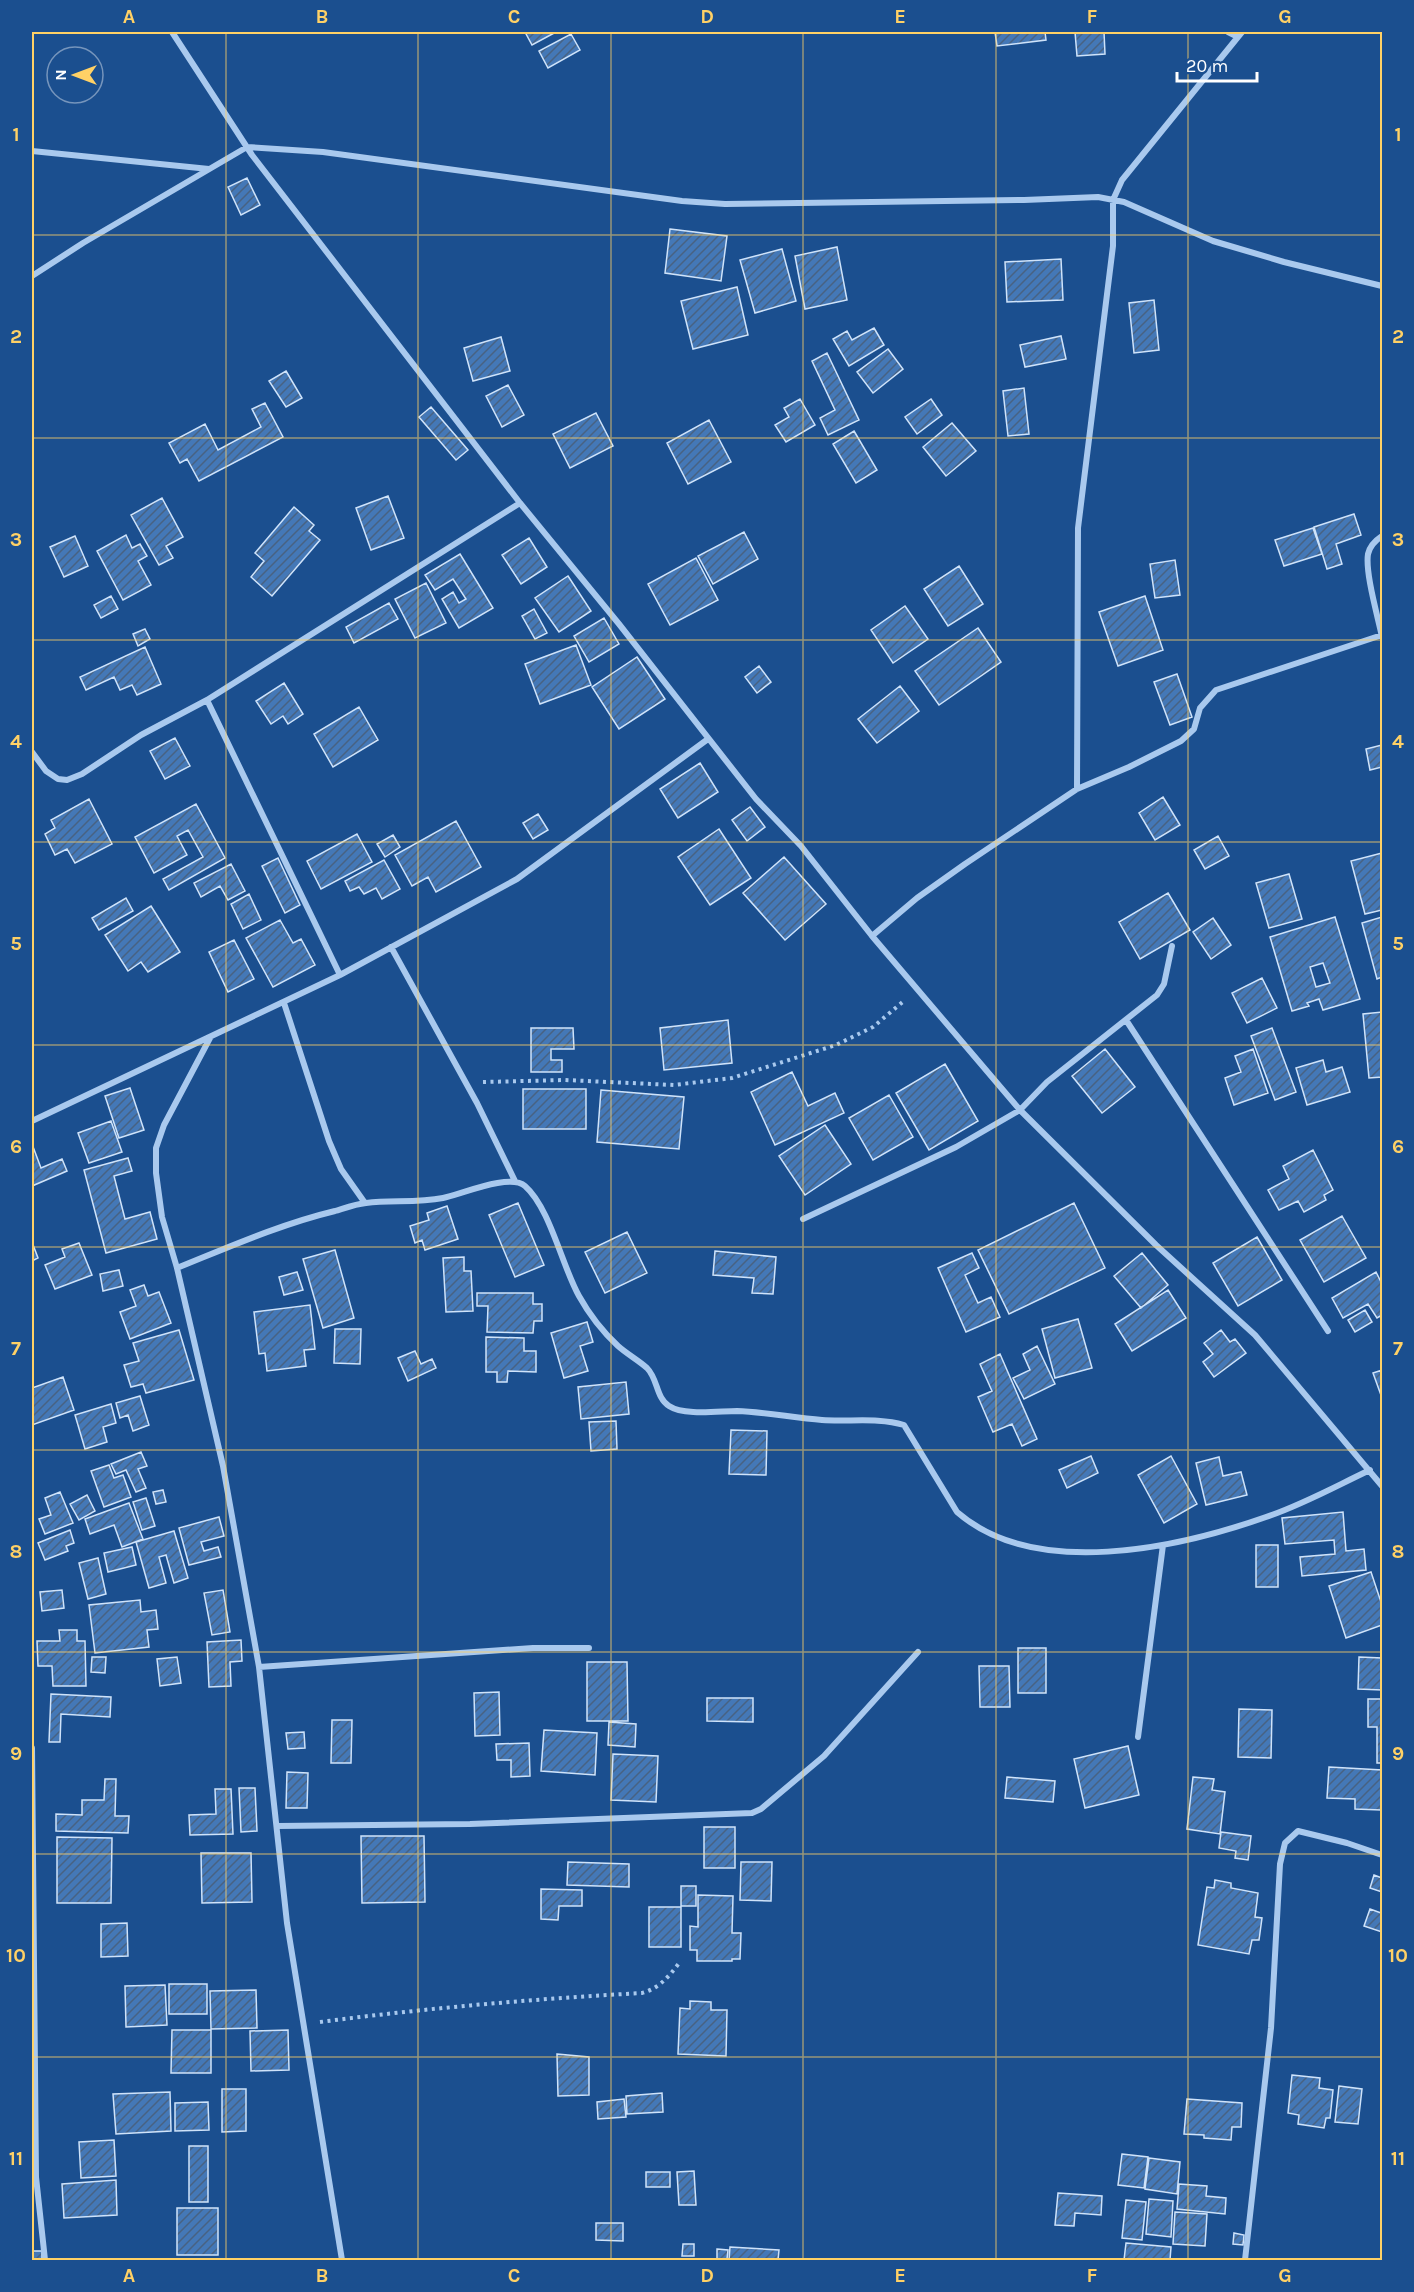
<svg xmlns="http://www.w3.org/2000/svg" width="1414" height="2292" font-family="Karla,sans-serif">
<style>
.building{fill:url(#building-hatch);stroke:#cfe3fa;stroke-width:1.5;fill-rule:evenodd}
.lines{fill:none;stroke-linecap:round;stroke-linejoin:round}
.path{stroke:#a9c9ee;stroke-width:4;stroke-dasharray:3 4.5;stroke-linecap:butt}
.street{stroke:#a9c9ee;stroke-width:6}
.grid{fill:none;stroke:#ffd166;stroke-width:1.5;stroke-opacity:0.55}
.neatline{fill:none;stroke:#ffd166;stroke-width:2}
.grid-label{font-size:20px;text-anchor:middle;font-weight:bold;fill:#ffd166}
</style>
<defs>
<pattern id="building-hatch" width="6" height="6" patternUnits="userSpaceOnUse" patternTransform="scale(1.5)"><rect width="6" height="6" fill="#4478b7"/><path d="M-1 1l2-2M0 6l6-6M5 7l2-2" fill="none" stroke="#486282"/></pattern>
</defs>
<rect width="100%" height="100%" fill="#1b4f8f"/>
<path class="building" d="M525 32H556L532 45Z
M995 32H1045L1046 40 997 46Z
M1075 32H1104L1105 54 1077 56Z
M571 34 580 50 548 68 539 51Z
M247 178 260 205 241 215 228 187Z
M670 229 727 236 721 281 665 273Z
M837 247 847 300 805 309 795 256Z
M782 249 796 301 755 313 740 260Z
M1061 259 1063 300 1007 302 1005 262Z
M737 287 748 335 693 349 681 301Z
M1154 300 1159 350 1134 353 1129 303Z
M874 328 884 345 849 366 833 339 847 331 852 340Z
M1061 336 1066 359 1025 367 1020 345Z
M501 337 510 371 473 381 464 348Z
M888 349 903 369 873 393 857 372Z
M827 353 859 420 828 435 820 418 835 410 812 361Z
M286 371 302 398 286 407 269 381Z
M508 385 524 415 502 427 486 396Z
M1024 388 1029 434 1008 436 1003 391Z
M800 399 815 425 786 442 775 425 789 417 784 408Z
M931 399 942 415 917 434 905 417Z
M265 403 283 437 199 481 187 459 180 463 169 443 205 424 218 450 261 427 252 409Z
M431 407 468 450 456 460 419 417Z
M596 413 613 446 570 468 553 434Z
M709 420 731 462 688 484 667 443Z
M952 423 976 451 946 476 923 447Z
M854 431 877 470 856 483 833 444Z
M388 496 404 538 371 550 356 508Z
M162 498 183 537 166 546 173 558 159 565 131 515Z
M294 507 314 525 309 531 320 540 272 596 251 577 264 561 255 553Z
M1354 514 1361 535 1336 544 1342 564 1327 569 1314 527Z
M1313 528 1322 554 1284 566 1275 540Z
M744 532 758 559 713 584 698 556Z
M126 535 132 548 140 544 147 556 138 561 151 585 123 600 97 551Z
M75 536 88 566 64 577 50 547Z
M529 538 547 567 521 584 502 555Z
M460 554 493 608 459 628 442 599 453 592 459 603 466 599 453 579 435 590 425 575Z
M696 558 718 600 670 625 648 584Z
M1175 560 1180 595 1155 598 1150 564Z
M959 566 983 604 948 626 924 589Z
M568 576 591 611 559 632 535 598Z
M426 583 446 623 415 638 395 599Z
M111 596 118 609 101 618 94 605Z
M1145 596 1163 650 1118 666 1099 612Z
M389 603 398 619 354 643 346 627Z
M905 606 928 639 893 663 871 630Z
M534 609 547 633 535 639 522 616Z
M604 618 619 644 589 662 574 636Z
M978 628 1001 662 939 705 915 671Z
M145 629 150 639 138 646 133 634Z
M576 645 591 685 540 704 525 664Z
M145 647 161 684 137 695 132 685 120 690 114 677 86 690 80 677Z
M637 657 665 699 619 729 592 687Z
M759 666 771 682 757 693 745 677Z
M1177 674 1192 717 1170 725 1154 682Z
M284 683 303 714 288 724 283 716 271 724 256 701Z
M900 686 919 711 877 743 858 719Z
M359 707 378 740 333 767 314 734Z
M175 738 190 766 165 779 150 751Z
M1382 745V767L1370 770 1366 749Z
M700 763 718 792 678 818 660 789Z
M1163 797 1180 825 1155 840 1139 813Z
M89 799 112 844 75 863 67 849 55 855 45 834 55 828 51 820Z
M196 804 225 858 169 890 163 879 203 857 188 830 177 836 187 855 154 873 135 837Z
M750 807 765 827 747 841 732 820Z
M538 814 548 830 533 839 523 823Z
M456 821 481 867 436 892 428 877 412 886 395 855Z
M719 829 751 878 710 905 678 857Z
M357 834 372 862 321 889 307 861Z
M393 835 400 847 385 857 377 844Z
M1218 836 1229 856 1205 869 1194 850Z
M1382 853V910L1365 914 1351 861Z
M784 857 826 904 785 940 743 893Z
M278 858 300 905 285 913 262 866Z
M384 860 400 889 382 899 376 888 364 894 359 887 350 891 345 881Z
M231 864 245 891 228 900 220 886 201 897 194 883Z
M1289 874 1302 919 1269 928 1256 883Z
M1168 893 1190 930 1140 959 1119 922Z
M249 894 261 920 243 929 231 904Z
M126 898 133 911 99 930 92 918Z
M151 906 180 952 148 972 141 962 128 971 105 935Z
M1335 917 1360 999 1323 1010 1319 999 1307 1003 1309 1006 1292 1011 1270 937ZM1323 963 1330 983 1316 987 1310 967Z
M1382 917V977L1377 979 1362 923Z
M1213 918 1231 945 1211 959 1193 932Z
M280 920 293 943 301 939 315 965 273 987 246 938Z
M234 940 254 979 228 992 209 952Z
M1262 978 1277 1008 1247 1023 1232 993Z
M1382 1012V1077L1369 1078 1363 1014Z
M728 1020 732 1063 664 1070 660 1028Z
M531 1028H573L574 1049H551V1060H562V1072H531Z
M1272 1028 1296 1092 1275 1100 1251 1036Z
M1105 1049 1135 1087 1102 1113 1072 1076Z
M1253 1049 1268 1093 1234 1105 1225 1078 1241 1072 1235 1056Z
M1323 1060 1326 1072 1342 1067 1350 1092 1307 1105 1296 1068Z
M945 1064 978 1121 929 1150 896 1093Z
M792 1072 808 1106 835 1093 844 1113 775 1145 751 1092Z
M130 1088 144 1130 119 1138 105 1096Z
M523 1089H586V1129H523Z
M601 1090 684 1097 679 1149 597 1142Z
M889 1095 913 1137 873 1160 849 1118Z
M111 1121 122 1152 89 1163 78 1133Z
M825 1125 851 1164 805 1195 779 1156Z
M32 1144 41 1168 62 1159 67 1171 32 1186Z
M1313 1150 1333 1190 1324 1195 1326 1200 1304 1212 1298 1201 1279 1210 1268 1190 1289 1179 1283 1166Z
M128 1158 132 1171 114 1176 125 1219 150 1212 157 1239 106 1253 84 1170Z
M518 1203 544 1265 515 1277 489 1215Z
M1074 1203 1105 1268 1009 1314 978 1250Z
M447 1206 458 1239 425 1250 422 1240 415 1243 410 1226 429 1220 427 1213Z
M1342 1216 1366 1258 1324 1282 1300 1240Z
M627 1232 647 1273 605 1293 585 1252Z
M1257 1237 1282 1280 1238 1306 1213 1263Z
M32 1242 38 1258 32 1261Z
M79 1243 92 1275 55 1289 45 1265 65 1257 62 1249Z
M335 1250 354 1318 323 1328 303 1259Z
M715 1251 776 1257 773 1294 752 1293 754 1278 713 1275Z
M972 1253 979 1268 965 1275 978 1303 991 1297 1000 1317 966 1332 938 1268Z
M1142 1253 1168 1285 1141 1308 1114 1276Z
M464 1257V1271H471L473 1311 446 1312 443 1258Z
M119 1270 123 1286 103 1291 100 1274Z
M297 1272 303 1290 284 1295 279 1277Z
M1376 1272 1382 1284V1315L1377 1318 1368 1304 1343 1318 1332 1298Z
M144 1285 148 1296 159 1292 171 1323 130 1339 120 1312 136 1306 130 1290Z
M1168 1290 1186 1318 1132 1351 1115 1324Z
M477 1293H533V1304H542V1321H534L533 1333 487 1332 488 1306H477Z
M310 1305 315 1349 304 1350 306 1366 267 1371 265 1353 259 1354 254 1312Z
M1365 1310 1372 1322 1355 1332 1348 1320Z
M1078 1319 1092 1368 1055 1378 1042 1329Z
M587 1322 593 1342 580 1346 588 1371 564 1378 551 1333Z
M335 1329H361L360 1364 334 1363Z
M179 1330 194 1380 146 1393 143 1384 131 1387 124 1365 139 1361 133 1343Z
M1221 1330 1230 1342 1235 1339 1246 1353 1214 1377 1203 1362 1213 1354 1204 1343Z
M486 1337 524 1338V1351H536V1372L508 1371 507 1382H497V1372H486Z
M1037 1346 1055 1384 1024 1399 1013 1378 1030 1370 1023 1354Z
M415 1351 421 1364 432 1359 436 1368 408 1381 398 1358Z
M1000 1354 1037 1439 1022 1446 1012 1424 993 1432 978 1397 992 1391 980 1364Z
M1382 1370V1398L1373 1373Z
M63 1377 74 1410 32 1425V1388Z
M626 1382 629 1414 581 1419 578 1387Z
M140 1396 149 1425 133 1431 128 1415 120 1418 116 1403Z
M111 1404 116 1423 103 1427 107 1442 85 1449 75 1415Z
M616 1421 617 1449 591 1451 589 1422Z
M731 1430 767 1431 766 1475 729 1474Z
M141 1452 147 1466 138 1469 146 1488 136 1492 126 1470 116 1474 111 1464Z
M1091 1456 1098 1473 1067 1488 1059 1470Z
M1171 1456 1197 1504 1164 1523 1138 1475Z
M1219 1457 1223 1476 1241 1472 1247 1495 1206 1505 1196 1463Z
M109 1465 114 1478 123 1475 131 1497 104 1507 91 1471Z
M163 1490 166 1502 156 1504 153 1492Z
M60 1492 73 1523 45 1534 39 1519 51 1515 45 1498Z
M87 1495 95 1511 79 1520 70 1504Z
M146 1498 155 1526 142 1530 133 1502Z
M129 1503 143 1539 122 1547 114 1525 90 1534 85 1519Z
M1343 1512 1346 1551 1364 1549 1366 1570 1302 1576 1300 1557 1335 1554 1334 1540 1285 1544 1282 1518Z
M219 1517 224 1536 201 1542 204 1551 218 1547 221 1557 189 1565 179 1528Z
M70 1530 74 1543 66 1546 68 1551 45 1560 38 1543Z
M174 1531 188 1578 174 1583 166 1555 159 1557 166 1583 149 1588 136 1542Z
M1256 1545H1278V1587H1256Z
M132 1547 136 1565 108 1572 104 1553Z
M98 1558 106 1594 88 1599 79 1563Z
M1371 1572 1382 1605V1625L1346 1638 1329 1586Z
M62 1590 64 1608 42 1611 40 1592Z
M223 1590 230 1632 212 1635 204 1593Z
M140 1600 141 1612 156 1610 158 1629 147 1630 149 1647 95 1653 89 1605Z
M59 1630H77V1641H85L86 1686H53L52 1666H38L37 1641H60Z
M241 1640 242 1661 230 1662 231 1686 209 1687 207 1642Z
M1018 1648H1046V1693H1018Z
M92 1657H106L105 1673 91 1672Z
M177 1657 181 1683 160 1686 157 1659Z
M1359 1657 1382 1658V1690L1358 1689Z
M587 1662H627L628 1721H587Z
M979 1666H1009L1010 1707H980Z
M499 1692 500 1735 475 1736 474 1693Z
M51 1694 111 1697 110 1717 61 1714 60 1742H49Z
M707 1698H753V1722L707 1721Z
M1368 1699H1382V1763H1377V1727H1368Z
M1239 1709 1272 1710 1271 1758 1238 1757Z
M332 1720H352L351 1763H331Z
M609 1722 636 1724 635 1747 608 1745Z
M544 1730 597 1733 595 1775 541 1771Z
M304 1732 305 1748 288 1749 286 1733Z
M529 1743 530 1776 511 1777V1760H497L496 1744Z
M1128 1746 1139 1795 1085 1808 1074 1759Z
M613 1754 658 1756 656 1802 611 1800Z
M1329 1767 1382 1770 1381 1810 1355 1809V1799L1327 1798Z
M287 1772 308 1773 307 1808H286Z
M1007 1777 1055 1781 1053 1802 1005 1798Z
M1193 1777 1214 1779 1212 1790 1225 1792 1220 1834 1187 1829Z
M105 1779H116L115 1816H129L128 1833 56 1831V1814L82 1815V1800H104Z
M239 1788H255L257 1831 241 1832Z
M215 1789H231L233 1834 190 1835 189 1815 216 1814Z
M704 1827H735V1868H704Z
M1221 1832 1251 1836 1248 1860 1235 1858 1236 1851 1219 1848Z
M361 1836H424L425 1902 362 1903Z
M57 1837 112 1838 111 1903H57Z
M201 1853H251L252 1902 202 1903Z
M568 1862 629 1864V1887L567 1885Z
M741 1862H772L771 1901 740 1900Z
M1374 1875 1382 1878V1892L1370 1888Z
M1215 1880 1231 1883V1888L1258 1893 1255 1917 1262 1918 1259 1940H1252L1249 1954 1198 1945 1207 1887 1214 1888Z
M681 1886H696V1906H681Z
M541 1889 582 1890V1906H559L558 1920 541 1919Z
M698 1895 733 1896 732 1933H741L740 1959H732V1961H697V1950H690V1926L698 1927Z
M649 1907H681V1947H649Z
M1382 1908V1932L1364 1926 1370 1909 1381 1913Z
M127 1923 128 1956 101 1957V1924Z
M169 1984H207V2014H169Z
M165 1985 167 2025 126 2027 125 1986Z
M256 1990 257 2028 211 2029 210 1991Z
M690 2001 711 2002V2010H727L726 2056 678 2054 680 2008 690 2009Z
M172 2030H211V2073H171Z
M288 2030 289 2070 251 2071 250 2031Z
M557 2054 589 2057V2095L558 2096Z
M1292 2075 1320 2078 1319 2088 1333 2090 1330 2118H1326L1324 2128 1298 2124 1299 2115 1288 2113Z
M1339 2086 1362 2089 1358 2124 1335 2122Z
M222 2089H246V2131L222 2132Z
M170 2092 171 2131 116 2134 113 2094Z
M662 2093 663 2112 627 2114 626 2096Z
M624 2099 626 2117 598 2119 597 2102Z
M1187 2099 1242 2103 1241 2127H1232L1231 2140 1204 2138V2135L1184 2134Z
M208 2102 209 2130 175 2131V2103Z
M114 2140 116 2176 81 2178 79 2142Z
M189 2146H208V2202H189Z
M1122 2154 1148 2157 1144 2188 1118 2185Z
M1149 2158 1180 2162 1177 2194 1145 2189Z
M694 2171 696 2205H679L677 2172Z
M646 2172H670V2187H646Z
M116 2180 117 2215 64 2218 62 2184Z
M1179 2184 1207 2186 1206 2196 1226 2198 1225 2214 1177 2209Z
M1058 2193 1102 2196 1101 2215 1075 2213 1074 2226 1055 2225Z
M1149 2199 1173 2201 1171 2237 1146 2234Z
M1126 2200 1146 2202 1142 2240 1122 2238Z
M177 2208H218V2255H177Z
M1175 2212 1207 2214 1205 2246 1173 2244Z
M596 2223H623V2241L596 2240Z
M1234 2233 1244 2235 1243 2245 1233 2244Z
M1126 2243 1171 2247 1170 2260H1124Z
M683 2244H694V2256H682Z
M730 2247 779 2250 778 2260H729Z
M717 2249 728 2250 727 2259H717Z
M32 2251H42V2260H32Z"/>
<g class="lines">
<path class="path" d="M483 1082 565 1080 674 1085 732 1078 836 1045 873 1027 905 1000
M320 2022C428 2008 533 1999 642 1993 660 1988 669 1976 680 1962"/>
<path class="street" d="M172 32 252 155 520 503 619 624 756 799 801 846 872 936 1020 1110 1156 1245 1255 1335 1382 1486
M1228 32 1238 37
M32 151 209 169
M32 276 83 243 247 147 323 152 682 201 725 204 1024 200 1098 197 1124 202 1213 241 1284 262 1382 286
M1382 637C1378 617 1365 573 1368 554 1370 545 1376 540 1382 536
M207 700 340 975
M32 752 46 771 58 779 67 780 82 774 141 735 207 700 520 503
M1077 789 1078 528 1113 246V200L1122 180 1242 32
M872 936 917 898 965 864 1077 789 1129 767 1181 741 1194 729 1200 708 1216 690 1382 635
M391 947 477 1103 515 1181
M284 1003 329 1141 341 1169 365 1203
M1126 1020 1328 1331
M210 1038 164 1125 156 1148V1173L162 1217 177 1268 223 1466 259 1667 287 1923 342 2260
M32 1121 340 975 517 879 708 739
M803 1219 956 1147 1020 1110 1047 1082 1157 995 1164 984 1172 946
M177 1268C229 1247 281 1224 335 1211 345 1208 356 1204 366 1203 392 1200 417 1203 443 1198 462 1194 510 1173 525 1186 550 1208 562 1266 579 1296 589 1314 603 1332 618 1346 627 1354 638 1360 647 1368 658 1379 656 1398 669 1406 684 1416 719 1411 737 1411 766 1412 794 1418 822 1420 849 1422 878 1417 904 1425L957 1512C1035 1580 1178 1548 1266 1517 1302 1505 1336 1486 1370 1470
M259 1667 533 1648H589
M1138 1737 1163 1545
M32 1748 36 2177 45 2260
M277 1826 470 1824 752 1813 761 1809 824 1756 918 1652
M1245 2260 1271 2028 1280 1864 1285 1843 1298 1831 1347 1843 1382 1855"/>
</g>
<path class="grid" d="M226 32V2260M418 32V2260M611 32V2260M803 32V2260M996 32V2260M1188 32V2260M32 235H1382M32 438H1382M32 640H1382M32 842H1382M32 1045H1382M32 1247H1382M32 1450H1382M32 1652H1382M32 1854H1382M32 2057H1382"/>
<rect width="1414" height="2292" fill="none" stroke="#1b4f8f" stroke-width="66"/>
<g transform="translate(75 75) rotate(270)"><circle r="28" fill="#1b4f8f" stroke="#7695bc" stroke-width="1.5"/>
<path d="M0-4.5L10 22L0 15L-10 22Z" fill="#ffd166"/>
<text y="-9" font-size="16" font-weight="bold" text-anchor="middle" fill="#ffffff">N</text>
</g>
<path d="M1177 72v9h80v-9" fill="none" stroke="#ffffff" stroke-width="3"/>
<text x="1186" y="72" font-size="18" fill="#ffffff" stroke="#1b4f8f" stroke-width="4.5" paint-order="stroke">20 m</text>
<rect x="33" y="33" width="1348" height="2226" class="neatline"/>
<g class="grid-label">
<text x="129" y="23">A</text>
<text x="322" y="23">B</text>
<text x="514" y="23">C</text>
<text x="707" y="23">D</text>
<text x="900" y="23">E</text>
<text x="1092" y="23">F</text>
<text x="1285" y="23">G</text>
<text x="16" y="141">1</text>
<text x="1398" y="141">1</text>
<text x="16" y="343">2</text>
<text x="1398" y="343">2</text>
<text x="16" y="546">3</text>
<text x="1398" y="546">3</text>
<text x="16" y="748">4</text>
<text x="1398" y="748">4</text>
<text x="16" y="950">5</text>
<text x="1398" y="950">5</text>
<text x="16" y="1153">6</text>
<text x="1398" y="1153">6</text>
<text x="16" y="1355">7</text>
<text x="1398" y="1355">7</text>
<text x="16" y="1558">8</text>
<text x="1398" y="1558">8</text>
<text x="16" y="1760">9</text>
<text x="1398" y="1760">9</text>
<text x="16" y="1962">10</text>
<text x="1398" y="1962">10</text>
<text x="16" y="2165">11</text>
<text x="1398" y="2165">11</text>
<text x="129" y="2282">A</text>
<text x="322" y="2282">B</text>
<text x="514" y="2282">C</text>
<text x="707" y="2282">D</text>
<text x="900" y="2282">E</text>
<text x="1092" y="2282">F</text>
<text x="1285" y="2282">G</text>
</g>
</svg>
